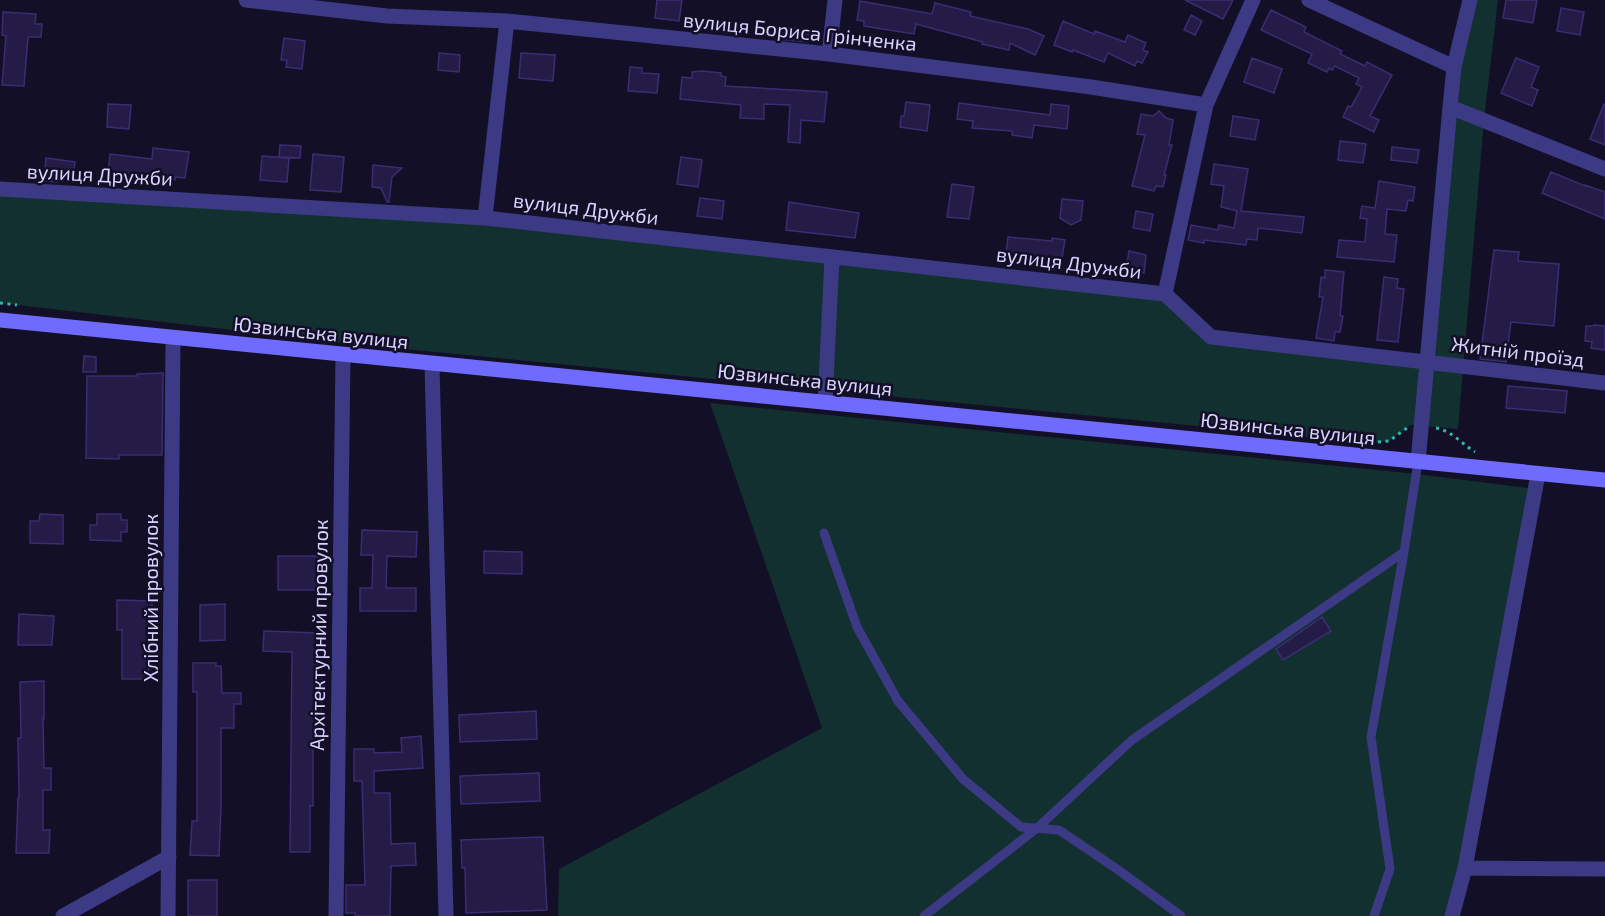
<svg xmlns="http://www.w3.org/2000/svg" width="1605" height="916" font-family="'Exo 2',sans-serif">
<style>
.green{fill:#12302f}
.building{fill:#241b47;stroke:#3b2d73;stroke-width:1.5}
.lines{fill:none;stroke-linecap:round;stroke-linejoin:round}
.path{stroke:#2fb8b0;stroke-width:3;stroke-dasharray:3 4.5;stroke-linecap:butt}
.lane{stroke:#3d3a85;stroke-width:9}
.street{stroke:#3d3a85;stroke-width:15}
.secondary{stroke:#6f6bff;stroke-width:15}
.labels{text-anchor:middle;dominant-baseline:central;stroke-width:5;stroke-linejoin:round;paint-order:stroke}
.street-label{font-size:20px;fill:#d9d4ff;stroke:#130f26}
</style>
<rect width="100%" height="100%" fill="#130f26"/>
<path class="green" d="M1470 0H1498L1484 120 1458 429 1411 425 1389 441 1371 443 343 343 0 303V189L485 218 1165 294 1211 337 1426 362 1450 107Z
M710 403 1417 474 1536 489 1452 916H558L559 869 822 728Z"/>
<path class="building" d="M657 0H682L679 21 655 18Z
M1185 0H1233L1223 19Z
M1506 0H1537L1533 23 1503 18Z
M860 1 932 14 935 3 971 12 970 16 1028 29 1044 36 1035 55 1010 43 1009 50 982 44 983 42 916 24 914 34 864 26V21L857 20Z
M1561 8 1584 12 1580 35 1557 31Z
M1271 10 1306 27 1304 32 1342 51 1340 54 1365 66 1367 62 1392 75 1370 116 1379 120 1374 132 1343 117 1348 106 1351 107 1362 87 1356 84 1359 78 1335 66 1332 70 1329 68 1327 72 1308 63 1312 54 1261 30Z
M3 12 36 14 35 24H42L41 37H28L24 86 2 85 6 36 2 35Z
M1191 15 1202 21 1195 35 1184 30Z
M1063 21 1094 34 1095 31 1125 42 1128 35 1146 43 1143 50 1148 52 1142 63 1137 61 1135 66 1108 53 1104 62 1073 50 1072 52 1054 45Z
M777 26 809 29 808 42 776 39Z
M284 38 305 41 302 69 286 67 287 60H281Z
M439 53 460 55 459 72 438 70Z
M521 53 555 55 553 81 519 78Z
M1252 58 1282 69 1274 93 1244 82Z
M1516 58 1539 67 1531 87 1538 90 1532 106 1501 93Z
M630 67 642 68V73L659 74 657 93 628 91Z
M702 71 721 73V76L726 77 725 86 827 92 824 122 801 120 800 143 788 142 790 105 764 104V119L740 118 741 105 680 99 682 77 692 78V72Z
M906 102 930 105 927 131 900 127 901 116H904Z
M959 103 1050 115 1051 104 1069 106 1067 129 1034 125 1032 138 1012 135V131L972 128 973 121 957 119Z
M108 104 131 105 129 129 107 127Z
M1604 104H1605V145L1590 139Z
M1159 111 1166 118 1173 120 1169 145H1172L1164 175H1166L1163 187 1156 186 1154 191 1132 186 1145 135 1137 134 1141 114 1153 116Z
M1233 116 1259 120 1255 140 1230 136Z
M1340 141 1366 144 1363 163 1338 160Z
M280 145 301 146 300 158 279 157Z
M1392 147 1419 150 1417 163 1391 160Z
M153 148 189 152 185 178 175 177V180L132 175V177L108 175 110 154 152 159Z
M313 154 344 157 341 192 310 190Z
M262 156 289 158 287 182 260 180Z
M681 157 702 160 698 187 677 184Z
M46 158 75 162 73 178 58 176V182L44 181Z
M1214 164 1248 169 1241 211 1304 217 1302 233 1258 228 1257 240 1247 239 1246 245 1204 240V243L1188 240 1191 225 1218 230 1219 225 1234 228 1237 211 1221 207 1224 186 1211 184Z
M373 165 402 168 392 177 389 202H387L381 188 372 187Z
M1551 172 1585 186V185L1605 192V219L1542 193Z
M1379 181 1415 187 1413 201 1408 200 1406 211 1387 209 1385 234 1397 235 1394 262 1337 257 1339 240 1365 242 1367 219 1360 218 1362 206 1375 208Z
M952 184 974 187 969 219 947 217Z
M700 198 724 201 722 219 697 216Z
M1062 199 1083 201 1081 220 1071 225 1060 218Z
M789 202 859 213 855 238 786 230Z
M1136 211 1153 214 1150 231 1133 228Z
M1008 237 1052 241V238L1065 240 1061 264 1048 262 1049 260 1006 255Z
M1494 250 1519 252 1518 261 1559 264 1554 326 1511 322 1506 362 1480 359Z
M1129 251 1146 255 1144 273 1126 270Z
M1325 270 1344 272 1340 316H1343L1340 332H1335L1334 341 1316 338 1323 297H1319L1321 277 1325 278Z
M1384 277 1398 279 1397 288 1404 289 1398 342 1377 340Z
M1594 325 1605 326V350L1591 348 1592 342 1585 341 1586 326H1594Z
M84 356 96 357V372H83Z
M163 373 162 455H119V459L86 458 87 376H137V374Z
M1508 386 1567 391 1565 413 1506 408Z
M40 514 63 515V544L30 543V521H39Z
M97 514H121V520H127V532H121V541L90 540V525H97Z
M362 530 417 532 416 557 387 556 386 588H416V611H360V588H372L373 555H361Z
M484 551 522 552V574L484 573Z
M278 556H318V590H278Z
M117 600 152 601 151 669H149L148 679H122V630H117Z
M225 604V640L200 641V605Z
M19 614 54 616 52 645H18Z
M1322 617 1331 631 1283 660 1276 649Z
M264 631 319 633 318 673H322L321 735H313V806H310V852H290L292 652 263 651Z
M193 663H216V666H221L222 693H241V704H234V728H221V806L219 856 190 855 192 821H197V692H193Z
M44 681V719H43L44 768H51V790H43V830H50L49 853H16L18 798H19L18 738H21L20 682Z
M536 711 537 739 460 742 459 715Z
M421 736 423 768 374 771V793H390L391 844 415 843 416 865 391 866 390 916H355V913H346V885H365L362 781H354V749H374V753L402 752 401 738Z
M539 773 540 801 461 804 460 776Z
M543 837 547 910 466 913 465 868H462L461 840Z
M188 880H217V916H188Z"/>
<g class="lines">
<path class="path" d="M0 303 17 305
M1436 428C1452 431 1462 444 1475 452
M1378 442 1389 441 1407 428"/>
<path class="lane" d="M824 533 857 627 898 701 963 779 1021 827 1059 830 1117 869 1181 916
M924 916 1036 829 1132 740 1404 552 1418 462
M1374 916 1390 869 1371 737 1404 552"/>
<path class="street" d="M246 0 387 16 507 21 829 54 1091 87 1206 105
M1253 0 1206 105 1165 294 1211 337 1605 383
M1309 0 1454 67
M829 54 835 0
M1450 107 1605 169
M0 189 485 218 1165 294
M485 218 507 21
M432 364 446 916
M825 402 832 258
M1418 462 1450 107 1454 67 1470 0
M1465 868 1605 869
M63 916 169 857
M168 916 173 338
M336 916 343 355
M1452 916 1465 868 1538 474"/>
<path class="secondary" d="M0 320 1605 480"/>
</g>
<g class="labels">
<g class="street-label">
<text transform="translate(800 31) rotate(6)">вулиця Бориса Грінченка</text>
<text transform="translate(100 174) rotate(3)">вулиця Дружби</text>
<text transform="translate(586 208) rotate(7)">вулиця Дружби</text>
<text transform="translate(1069 262) rotate(7)">вулиця Дружби</text>
<text transform="translate(321 332) rotate(6)">Юзвинська вулиця</text>
<text transform="translate(1518 351) rotate(7)">Житній проїзд</text>
<text transform="translate(805 379) rotate(6)">Юзвинська вулиця</text>
<text transform="translate(1288 428) rotate(6)">Юзвинська вулиця</text>
<text transform="translate(150 598) rotate(-90)">Хлібний провулок</text>
<text transform="translate(318 635) rotate(-89)">Архітектурний провулок</text>
</g>
</g>
</svg>
